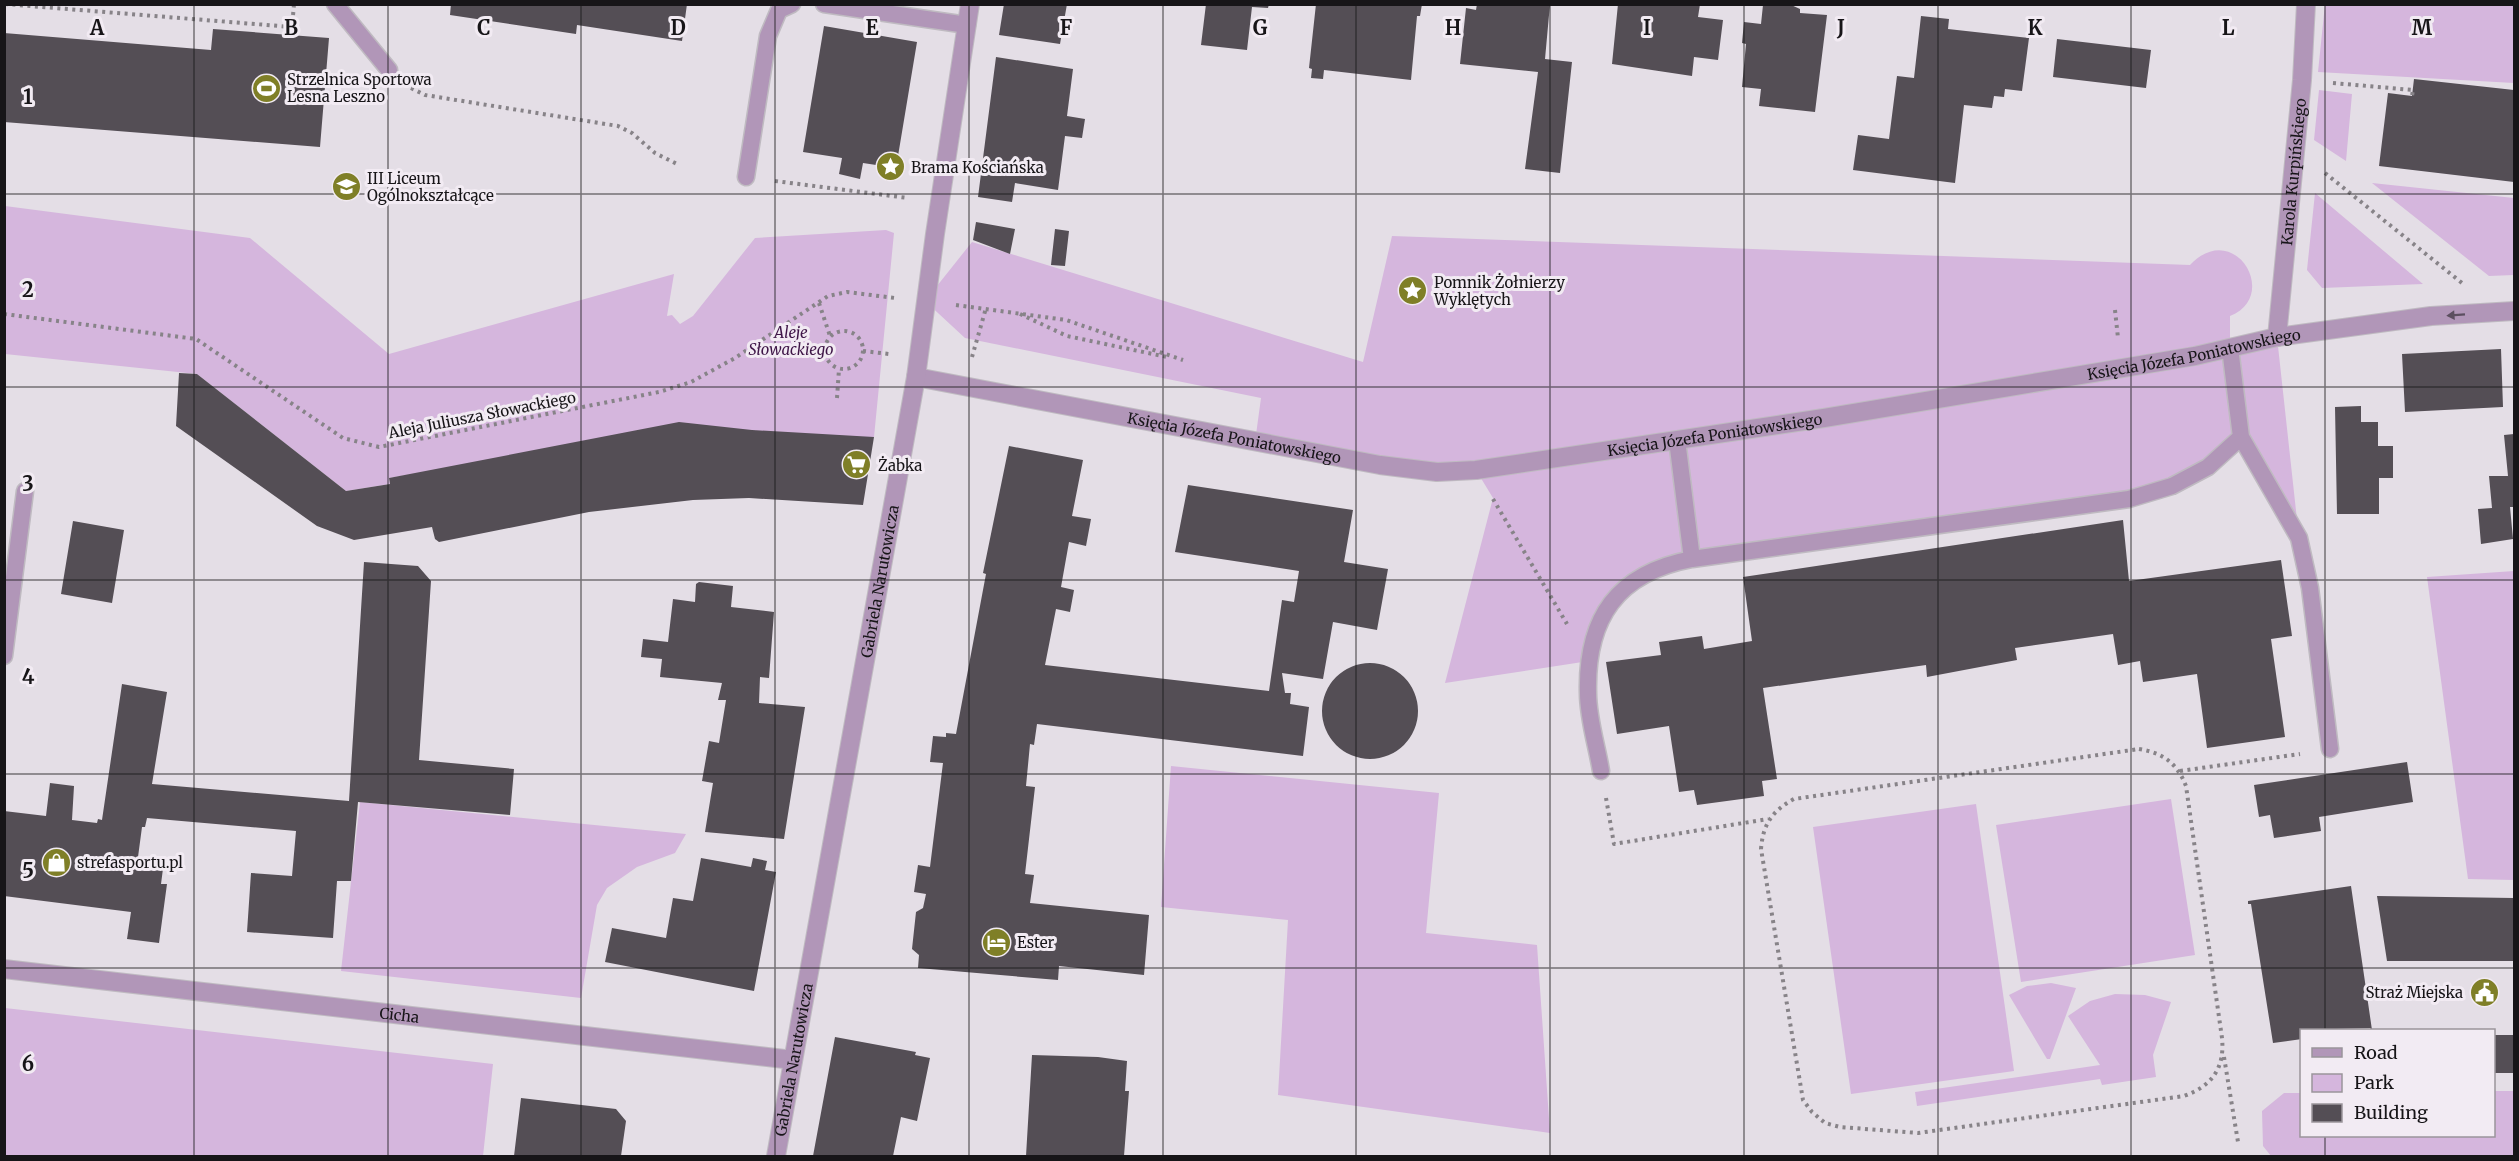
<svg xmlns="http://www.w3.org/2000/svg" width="2519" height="1161" font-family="Merriweather,serif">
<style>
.green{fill:#d5b6dd}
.building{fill:#544e55}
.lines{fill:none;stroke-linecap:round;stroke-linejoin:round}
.service-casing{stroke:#bfbac1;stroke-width:19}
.minor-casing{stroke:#bfbac1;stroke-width:20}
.path{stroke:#878388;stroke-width:4;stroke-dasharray:3 4.5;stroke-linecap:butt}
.service{stroke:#b196b8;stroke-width:16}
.minor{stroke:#b196b8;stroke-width:18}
.oneway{fill:#5c4f60}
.grid{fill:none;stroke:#171518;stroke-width:1.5;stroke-opacity:0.55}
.labels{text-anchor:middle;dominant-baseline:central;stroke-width:6;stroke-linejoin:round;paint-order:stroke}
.poi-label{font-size:15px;fill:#171518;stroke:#f2ebf3;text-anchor:start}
.street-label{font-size:15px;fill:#171518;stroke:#f2ebf3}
.park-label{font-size:15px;font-style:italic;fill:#3e1547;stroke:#f2ebf3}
.grid-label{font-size:20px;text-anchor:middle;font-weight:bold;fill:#171518;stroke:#f2ebf3;stroke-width:6;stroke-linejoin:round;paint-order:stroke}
</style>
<rect width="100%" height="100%" fill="#e4dee6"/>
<path class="green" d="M2325 4 2514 5V83L2318 72Z
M2319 90 2352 94 2346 161 2314 140Z
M2372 183 2514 198V275L2489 276Z
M2315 193 2423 284 2322 288 2307 270Z
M5 206 250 238 389 354 674 274 667 316 672 315 680 324 693 316 755 238 886 230 894 233 874 437 455 467 389 478 390 484 346 491 197 374 5 354Z
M1392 236 2190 265C2234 218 2281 296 2230 316V345L2277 337 2299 538 2240 437 2172 486 1692 559 1635 581 1608 604 1589 661 1445 683 1493 498 1476 470 1255 442 1261 398 965 338 925 301 972 242 1363 362Z
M2514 571V880L2468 879 2427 577Z
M1171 766 1439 793 1426 933 1537 945 1550 1133 1278 1095 1288 920 1161 907Z
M2171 799 2195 955 2021 982 1996 825Z
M360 802 686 834 675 853 637 867 607 888 597 905 581 998 341 971Z
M1976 804 2014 1071 1851 1094 1813 827Z
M2051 983 2076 988 2050 1059H2047L2009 995 2027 986Z
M2115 994 2145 995 2171 1002 2153 1055 2156 1077 2102 1085 2100 1079 1917 1106 1915 1092 2100 1065 2068 1016 2090 1001Z
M5 1008 493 1064 483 1156H5Z
M2494 1091H2514V1156H2271L2263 1146 2262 1111 2284 1093H2301L2302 1136H2494Z"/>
<path class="building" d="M451 4H687L682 41 577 25 576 34 450 15Z
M1004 4H1067L1060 44 999 35Z
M1206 4H1269L1268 8 1252 7 1247 50 1201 45Z
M1316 4H1422L1420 16H1417L1411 80 1324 70 1323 79 1311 78 1312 69 1309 68Z
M1477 4H1550L1545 59 1572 62 1560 173 1525 169 1538 72 1460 64 1466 8 1476 10Z
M1618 4H1700L1698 17 1723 20 1718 60 1694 57 1692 76 1612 64Z
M1773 4H1789L1800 9V13L1827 15 1815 112 1759 106 1761 89 1742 87 1746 44 1742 43 1744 22 1761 24 1763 5Z
M1921 16 1949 19 1948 29 2029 38 2022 91 2005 89 2004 97 1994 96 1992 108 1964 105 1955 183 1853 170 1858 135 1889 139 1897 76 1914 78Z
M824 26 917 42 896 168 863 163 860 179 839 174 842 158 803 152Z
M213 29 329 38 320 147 4 122V33L211 50Z
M2057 39 2151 50 2146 88 2053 77Z
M996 57 1073 69 1067 116 1085 119 1082 138 1065 136 1058 190 1015 183 1012 202 978 197Z
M2414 79 2514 90V182L2379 166 2388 93 2412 96Z
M976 222 1015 229 1010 254 973 240Z
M1055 229 1069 231 1065 266 1051 265Z
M2501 349 2503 407 2405 412 2402 354Z
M179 373 197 374 346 491 390 484 389 478 679 422 752 430 874 437 863 505 749 498 693 500 589 512 439 542 435 539 432 527 354 540 317 526 176 426Z
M2361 406V422H2378V446H2393V478H2379V514H2337L2335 407Z
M2514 434V507H2510L2513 539 2481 544 2478 509 2492 508 2489 476H2508L2504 435Z
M1009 446 1083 460 1072 516 1091 519 1086 546 1069 542 1061 587 1074 590 1070 612 1056 609 1045 665 1269 691 1282 600 1294 602 1299 571 1175 552 1188 485 1353 510 1344 562 1388 569 1377 630 1333 622 1323 679 1282 673 1285 693H1291L1290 704 1309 707 1303 756 1037 724 1034 745 1030 744 1026 786 1035 787 1025 874 1034 875 1030 903 1149 915 1144 975 1059 966 1058 980 918 968 919 955 912 949 916 912 923 908 926 894 914 892 918 865 930 867 943 763 930 762 933 736 946 737V733L956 734 986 574 983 573Z
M2123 520 2129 581 2281 560 2292 636 2271 639 2285 737 2207 748 2197 674 2143 682 2140 661 2118 665 2113 634 2015 648 2017 660 1927 677 1926 665 1763 688 1777 779 1762 781 1764 796 1697 805 1694 790 1679 792 1669 726 1617 734 1606 662 1661 655 1659 642 1702 636 1704 649 1752 641 1743 577Z
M73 521 124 530 112 603 61 594Z
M364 562 418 566 431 581 419 760 514 769 510 815 358 802 351 881H337L333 938 247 932 251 873 292 876 296 831 147 818 145 827H142L138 857 164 861 161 884H167L159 943 127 939 131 912 4 896V811L46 816 50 783 74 786 72 820 97 823 98 819 102 820 122 684 167 692 152 784 349 801Z
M699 582 733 586 731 607 774 612 769 678 760 677 759 703 805 707 784 839 705 832 713 783 702 781 709 741 719 743 726 700H718L722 683 660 677 662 659 641 657 643 639 668 642 673 599 695 602 696 584Z
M1322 711a48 48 0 1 1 96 0a48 48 0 1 1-96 0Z
M2407 762 2413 802 2319 817 2321 831 2274 838 2270 815 2259 817 2254 785Z
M701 858 751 867 753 858 767 861 765 870 776 872 754 991 605 962 612 928 666 938 673 898 693 901Z
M2351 886 2372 1030 2370 1028 2302 1030V1039L2273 1043 2251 904H2248V901Z
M2377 896 2514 898V961H2387Z
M2494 1035H2514V1073H2494Z
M835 1037 916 1052 915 1055 930 1058 917 1121 901 1117 893 1156H813Z
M1032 1055 1098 1057 1127 1061 1125 1091H1129L1124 1156H1026Z
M521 1098 616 1109 626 1121 621 1156H514Z"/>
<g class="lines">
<defs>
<path id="service" d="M335 4 389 70
M824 4 967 25
M746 177 768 36 779 10 792 4
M2241 437 2299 538 2310 588 2330 749
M1677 440 1692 559
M4 656 25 491
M1601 771C1597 746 1588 719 1588 693 1586 618 1617 573 1692 559L2129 499 2172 486 2208 467 2241 437 2230 348"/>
<g id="minor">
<path id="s1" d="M2277 337 2302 80 2306 4"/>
<path id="s2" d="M916 377 1380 465 1437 472 1476 470 1824 418 2195 356 2277 337 2431 316 2514 311"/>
<path id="s3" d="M4 969 793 1060"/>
<path id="s4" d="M776 1156 916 377 935 234 970 4"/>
</g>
</defs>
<use href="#service" class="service-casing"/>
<use href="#minor" class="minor-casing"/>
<path class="path" d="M5 4 292 27 294 4
M2333 83 2413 90 2412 96
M411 88 425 95 618 126 632 133 655 153 679 165
M2325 173 2462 283
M775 181 908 198
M819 303 830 336
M956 305 1066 320 1183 360
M2115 310 2118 338
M4 314 196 339 343 438 379 447 659 392 691 382 735 358 828 296 847 292 895 298
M1020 314 1067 336 1167 357
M825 350a19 19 0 1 1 38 0a19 19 0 1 1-38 0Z
M863 351 889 354
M972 357 986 308
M837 398 839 369
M1493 499 1567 624
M2139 749C2163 753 2177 763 2186 786L2222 1038C2225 1068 2212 1086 2184 1096L1918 1133 1840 1127 1825 1123 1812 1112 1803 1100 1761 849C1763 824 1772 811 1794 799Z
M2180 771 2300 754
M1606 798 1614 844 1768 819
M2224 1057 2238 1142"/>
<use href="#service" class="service"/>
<use href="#minor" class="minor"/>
</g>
<defs><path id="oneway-solid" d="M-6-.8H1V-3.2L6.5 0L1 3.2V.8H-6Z" transform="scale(1.5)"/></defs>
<use class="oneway" href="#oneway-solid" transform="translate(2456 315) rotate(176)"/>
<path class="grid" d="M194 4V1156M388 4V1156M581 4V1156M775 4V1156M969 4V1156M1163 4V1156M1356 4V1156M1550 4V1156M1744 4V1156M1938 4V1156M2131 4V1156M2325 4V1030M4 194H2514M4 387H2514M4 580H2514M4 774H2514M4 968H2514M2325 1136V1156"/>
<defs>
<symbol id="stadium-disc" viewBox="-11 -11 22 22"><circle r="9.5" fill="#7f7f27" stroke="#f2ebf3"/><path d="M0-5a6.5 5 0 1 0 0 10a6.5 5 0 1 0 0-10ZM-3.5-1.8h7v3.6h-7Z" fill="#fff"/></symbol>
<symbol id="sight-disc" viewBox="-11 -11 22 22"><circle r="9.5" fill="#7f7f27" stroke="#f2ebf3"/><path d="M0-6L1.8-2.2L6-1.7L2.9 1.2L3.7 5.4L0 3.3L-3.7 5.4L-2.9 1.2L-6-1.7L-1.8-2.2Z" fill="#fff"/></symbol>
<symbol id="school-disc" viewBox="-11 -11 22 22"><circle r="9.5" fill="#7f7f27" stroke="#f2ebf3"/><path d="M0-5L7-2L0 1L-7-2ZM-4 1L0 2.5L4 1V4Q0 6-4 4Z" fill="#fff"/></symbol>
<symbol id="supermarket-disc" viewBox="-11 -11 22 22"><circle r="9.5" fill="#7f7f27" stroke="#f2ebf3"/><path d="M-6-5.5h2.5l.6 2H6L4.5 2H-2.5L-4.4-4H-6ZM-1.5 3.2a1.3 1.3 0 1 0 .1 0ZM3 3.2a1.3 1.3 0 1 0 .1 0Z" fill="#fff"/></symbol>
<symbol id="shop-disc" viewBox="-11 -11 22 22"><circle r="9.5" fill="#7f7f27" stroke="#f2ebf3"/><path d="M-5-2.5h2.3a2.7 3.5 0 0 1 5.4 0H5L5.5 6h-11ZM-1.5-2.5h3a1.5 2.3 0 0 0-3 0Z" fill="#fff"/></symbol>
<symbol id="hotel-disc" viewBox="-11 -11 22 22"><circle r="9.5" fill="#7f7f27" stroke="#f2ebf3"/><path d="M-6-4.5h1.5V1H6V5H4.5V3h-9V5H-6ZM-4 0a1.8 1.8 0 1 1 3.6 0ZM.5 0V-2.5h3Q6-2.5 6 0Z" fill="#fff"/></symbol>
<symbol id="civic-disc" viewBox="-11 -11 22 22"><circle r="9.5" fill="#7f7f27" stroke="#f2ebf3"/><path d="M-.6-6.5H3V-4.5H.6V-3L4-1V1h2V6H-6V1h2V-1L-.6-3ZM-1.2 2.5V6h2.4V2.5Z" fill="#fff"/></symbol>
</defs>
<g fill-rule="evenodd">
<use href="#stadium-disc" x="250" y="72" width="33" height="33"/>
<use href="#sight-disc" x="874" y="150" width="33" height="33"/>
<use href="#school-disc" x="330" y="170" width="33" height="33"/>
<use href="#sight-disc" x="1396" y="274" width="33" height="33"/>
<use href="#supermarket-disc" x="840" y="448" width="33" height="33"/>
<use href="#shop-disc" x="40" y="846" width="33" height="33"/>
<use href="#hotel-disc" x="980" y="926" width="33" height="33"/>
<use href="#civic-disc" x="2468" y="976" width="33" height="33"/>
</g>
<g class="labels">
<g class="poi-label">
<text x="287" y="79">Strzelnica Sportowa<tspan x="287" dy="17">Lesna Leszno</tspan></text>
<text x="911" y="167">Brama Kościańska</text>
<text x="367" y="178">III Liceum<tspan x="367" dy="17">Ogólnokształcące</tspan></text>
<text x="1434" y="282">Pomnik Żołnierzy<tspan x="1434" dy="17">Wyklętych</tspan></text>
<text x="878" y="465">Żabka</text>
<text x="77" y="862">strefasportu.pl</text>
<text x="1017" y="942">Ester</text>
<text x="2463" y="992" text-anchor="end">Straż Miejska</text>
</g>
<g class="street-label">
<text stroke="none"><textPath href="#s1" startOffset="166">Karola Kurpińskiego</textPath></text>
<text stroke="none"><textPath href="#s2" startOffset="1296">Księcia Józefa Poniatowskiego</textPath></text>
<text transform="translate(482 415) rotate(-11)">Aleja Juliusza Słowackiego</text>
<text stroke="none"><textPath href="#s2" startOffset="810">Księcia Józefa Poniatowskiego</textPath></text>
<text stroke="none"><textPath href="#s2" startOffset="324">Księcia Józefa Poniatowskiego</textPath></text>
<text stroke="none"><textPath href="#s4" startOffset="584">Gabriela Narutowicza</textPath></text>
<text stroke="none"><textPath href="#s3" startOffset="398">Cicha</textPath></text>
<text stroke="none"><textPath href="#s4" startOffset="98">Gabriela Narutowicza</textPath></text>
</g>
<g class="park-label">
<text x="791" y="332">Aleje<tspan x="791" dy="17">Słowackiego</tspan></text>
</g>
</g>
<g class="grid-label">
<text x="97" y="35">A</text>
<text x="291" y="35">B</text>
<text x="484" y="35">C</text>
<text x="678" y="35">D</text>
<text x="872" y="35">E</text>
<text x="1066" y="35">F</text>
<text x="1260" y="35">G</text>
<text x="1453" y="35">H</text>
<text x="1647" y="35">I</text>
<text x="1841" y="35">J</text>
<text x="2035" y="35">K</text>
<text x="2228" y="35">L</text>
<text x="2422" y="35">M</text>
<text x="28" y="104">1</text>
<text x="28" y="297">2</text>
<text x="28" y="491">3</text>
<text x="28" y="684">4</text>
<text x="28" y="878">5</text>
<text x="28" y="1071">6</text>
</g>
<rect width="2519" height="1161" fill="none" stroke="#171518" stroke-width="12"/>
<rect x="2300" y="1029" width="195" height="108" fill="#f2ebf3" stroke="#9a959b" stroke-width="1.5"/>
<rect x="2312" y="1048" width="30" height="9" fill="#b196b8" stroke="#9a959b" stroke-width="1.5"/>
<text x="2354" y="1059" font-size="18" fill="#171518">Road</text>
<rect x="2312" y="1074" width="30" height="18" fill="#d5b6dd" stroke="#9a959b" stroke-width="1.5"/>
<text x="2354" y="1089" font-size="18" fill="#171518">Park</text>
<rect x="2312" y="1104" width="30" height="18" fill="#544e55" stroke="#9a959b" stroke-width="1.5"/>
<text x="2354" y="1119" font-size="18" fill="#171518">Building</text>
</svg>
